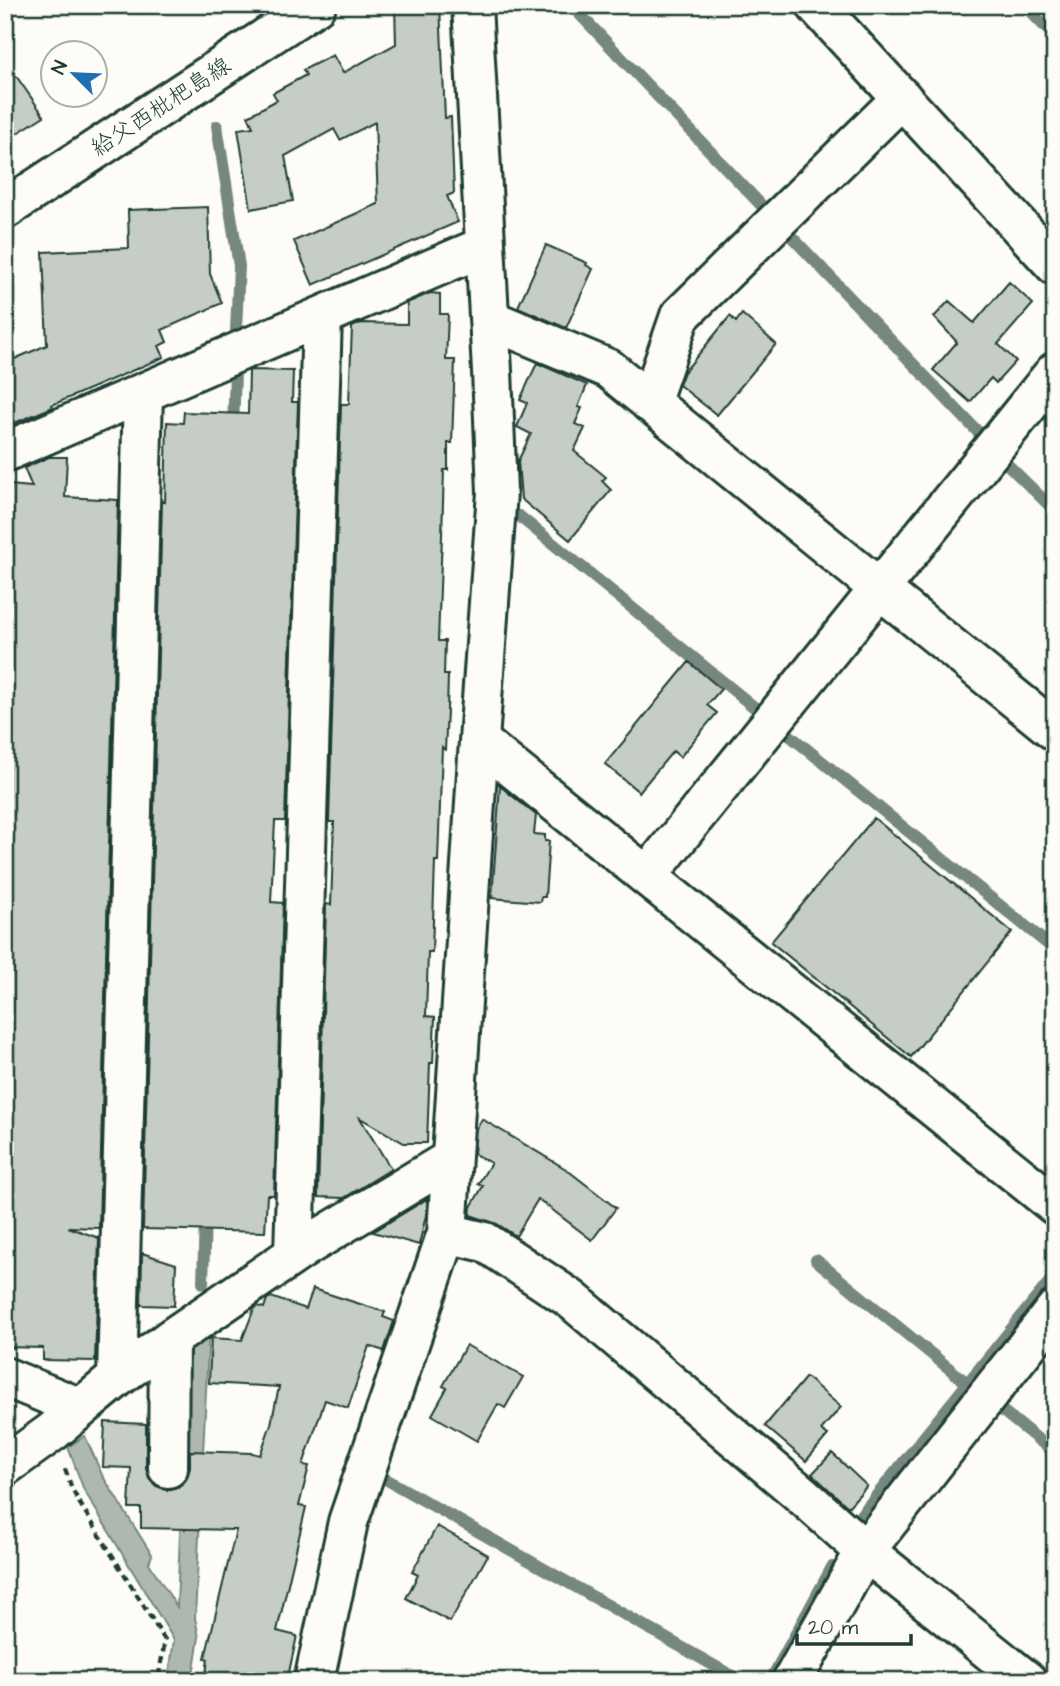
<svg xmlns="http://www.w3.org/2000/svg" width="1060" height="1686" font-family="'Architects Daughter','Klee One',sans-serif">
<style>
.water{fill:#aeb8b1;stroke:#75877f;stroke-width:2}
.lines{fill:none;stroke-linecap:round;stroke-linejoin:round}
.stream{stroke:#75877f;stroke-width:12}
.building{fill:#c6cdc7;stroke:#1f3d34;stroke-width:2}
.minor-casing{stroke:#1f3d34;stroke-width:44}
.secondary-casing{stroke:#1f3d34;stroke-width:44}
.path{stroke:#1f3d34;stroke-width:4.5;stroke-dasharray:7 5;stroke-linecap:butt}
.minor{stroke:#fdfcf7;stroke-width:38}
.secondary{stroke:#fdfcf7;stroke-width:38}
.labels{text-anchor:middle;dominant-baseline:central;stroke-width:5;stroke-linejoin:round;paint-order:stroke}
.street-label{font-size:23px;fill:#1f3d34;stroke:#fdfcf7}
</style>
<rect width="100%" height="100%" fill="#fdfcf7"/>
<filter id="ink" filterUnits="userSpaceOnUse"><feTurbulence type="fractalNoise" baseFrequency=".0143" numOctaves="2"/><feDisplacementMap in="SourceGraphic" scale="14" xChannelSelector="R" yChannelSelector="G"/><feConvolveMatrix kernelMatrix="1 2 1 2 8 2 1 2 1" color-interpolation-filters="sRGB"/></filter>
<g filter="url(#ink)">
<path class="water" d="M209 1329 195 1618 199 1637 192 1681H168L174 1640 84 1490 68 1447 85 1436 102 1475 152 1555 149 1563 177 1607 188 1340Z"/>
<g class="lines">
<path class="stream" d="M571 5 763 207
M1024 5 1055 37
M217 126 239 266 236 330
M792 237 979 433
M233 428 235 373
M1006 463 1055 511
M519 516 754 707
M788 734 1055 950
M816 1260 967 1383
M203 1283 205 1216
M994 1404 1055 1453
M384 1478 741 1681
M860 1516 1055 1275
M770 1681 832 1567"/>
</g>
<path class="building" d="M395 5H440L445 118 451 117 454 193 447 196 458 222 313 285 294 241 378 204 375 122 340 140 334 129 285 156 293 201 251 209 238 129 253 127 248 116 277 100 273 93 306 75 303 70 333 55 343 73 396 44Z
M5 60 44 116 5 141Z
M208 207 210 274 222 303 162 330 167 342 159 346 164 357 52 405 53 407 5 427V363L47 345 43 252 129 248 128 210Z
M546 245 587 263 586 265 593 269 566 328 518 307Z
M1009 282 1033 304 998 344 1016 361 996 383 991 378 970 402 933 370 957 342 934 317 949 301 974 323Z
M430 293 440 294V314H448L446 360H455L452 443H448V470H444L442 535 438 641H445L444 675H448L447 711 445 750 442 747 438 861H435L432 952H428L426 1016 435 1017 433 1063H430L427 1143H404L360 1118 391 1169 344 1198 318 1197 326 904 331 905 334 822H329L341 404H349L352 327 361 323 407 324V303Z
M742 314 776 344 717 415 679 385 684 372 730 316 736 322Z
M537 363 587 385 578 407 582 408 575 424 585 428 574 451 606 477 602 481 611 490 570 540 521 499 518 461 531 434 517 427 527 403 520 400Z
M251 370 293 371 292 402H298L285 821H275L271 902 283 903 274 1195H267L265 1232 143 1229 162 501 165 502 167 422 183 423 184 412 248 414 249 371Z
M49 457H67L65 497 118 500 99 1228 68 1227 99 1238 95 1361 43 1360V1348L5 1347V637L10 638 12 575 5 574 7 496H9L10 485 32 487 24 468Z
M689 662 721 689 707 705 717 713 680 757 673 751 639 792 605 764Z
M500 786 536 815 534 834 545 835V841H549L545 897H541L540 902 492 898Z
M874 818 1012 932 911 1057 771 942Z
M482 1119 566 1169 616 1208 592 1240 538 1199 516 1236 497 1224 470 1215 471 1207 483 1186 478 1184 491 1163 474 1154 476 1129Z
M427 1199V1211L419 1245 373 1232Z
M142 1253 176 1264 174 1306 141 1305Z
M313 1289 385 1312 383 1317 394 1321 384 1351 369 1346 348 1408 325 1400 303 1465 309 1466 299 1506 306 1507 277 1631 297 1636 287 1681H210V1674H206L208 1659 205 1658 236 1530 141 1528V1508H129L131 1468 103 1467 105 1422 146 1424V1468L149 1478 156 1486 167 1490 178 1487 186 1480 190 1468V1451L252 1453 260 1455 271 1424 279 1387 209 1383 211 1338 242 1340 254 1309 258 1306 264 1308 267 1299 271 1297 306 1309Z
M466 1345 523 1377 505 1408 498 1404 477 1441 432 1415 447 1388 443 1386Z
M806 1377 841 1407 821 1430 828 1435 806 1461 765 1426Z
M832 1453 867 1486 848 1507 812 1474Z
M437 1526 488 1555 450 1622 406 1598 418 1575 412 1572Z"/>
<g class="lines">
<defs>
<path id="minor" d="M816 5 1055 265
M489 319 609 369 1055 731
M650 403 680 316 902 98
M5 452 485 246
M479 741 1055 1205
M647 876 1055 372
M447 1233 485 1242 571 1299 801 1494 865 1551 1027 1681
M294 1254 322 316
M5 1377 81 1408 117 1378 169 1340 305 1247 451 1159
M117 1378 143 393
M5 1466 52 1432 81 1408
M168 1468 169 1340
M314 1681 348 1522 447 1233 479 741 497 492 492 371 472 5
M792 1681 865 1551 1055 1310"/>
<path id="secondary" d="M5 209 316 5"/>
</defs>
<use href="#minor" class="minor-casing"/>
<use href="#secondary" class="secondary-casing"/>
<path class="path" d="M65 1469 72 1489 79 1502 165 1640 158 1681"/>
<use href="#minor" class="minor"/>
<use href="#secondary" class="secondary"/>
</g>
</g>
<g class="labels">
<g class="street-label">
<text transform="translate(161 107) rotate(-33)">給父西枇杷島線</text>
</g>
</g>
<rect width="1060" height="1686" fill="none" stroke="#fdfcf7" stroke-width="28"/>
<rect x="14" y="14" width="1032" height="1658" fill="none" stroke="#1f3d34" stroke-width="2.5" filter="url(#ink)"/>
<g transform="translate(74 74) rotate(294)"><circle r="33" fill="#fdfcf7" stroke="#a4b0a9" stroke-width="2"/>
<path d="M0-5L12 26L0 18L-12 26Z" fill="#1f6fb2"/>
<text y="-10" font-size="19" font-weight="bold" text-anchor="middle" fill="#1f3d34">N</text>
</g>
<path d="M797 1634v10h114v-10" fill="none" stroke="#1f3d34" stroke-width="3.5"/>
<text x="808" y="1634" font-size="21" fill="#1f3d34" stroke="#fdfcf7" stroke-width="5" paint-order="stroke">20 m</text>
</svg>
